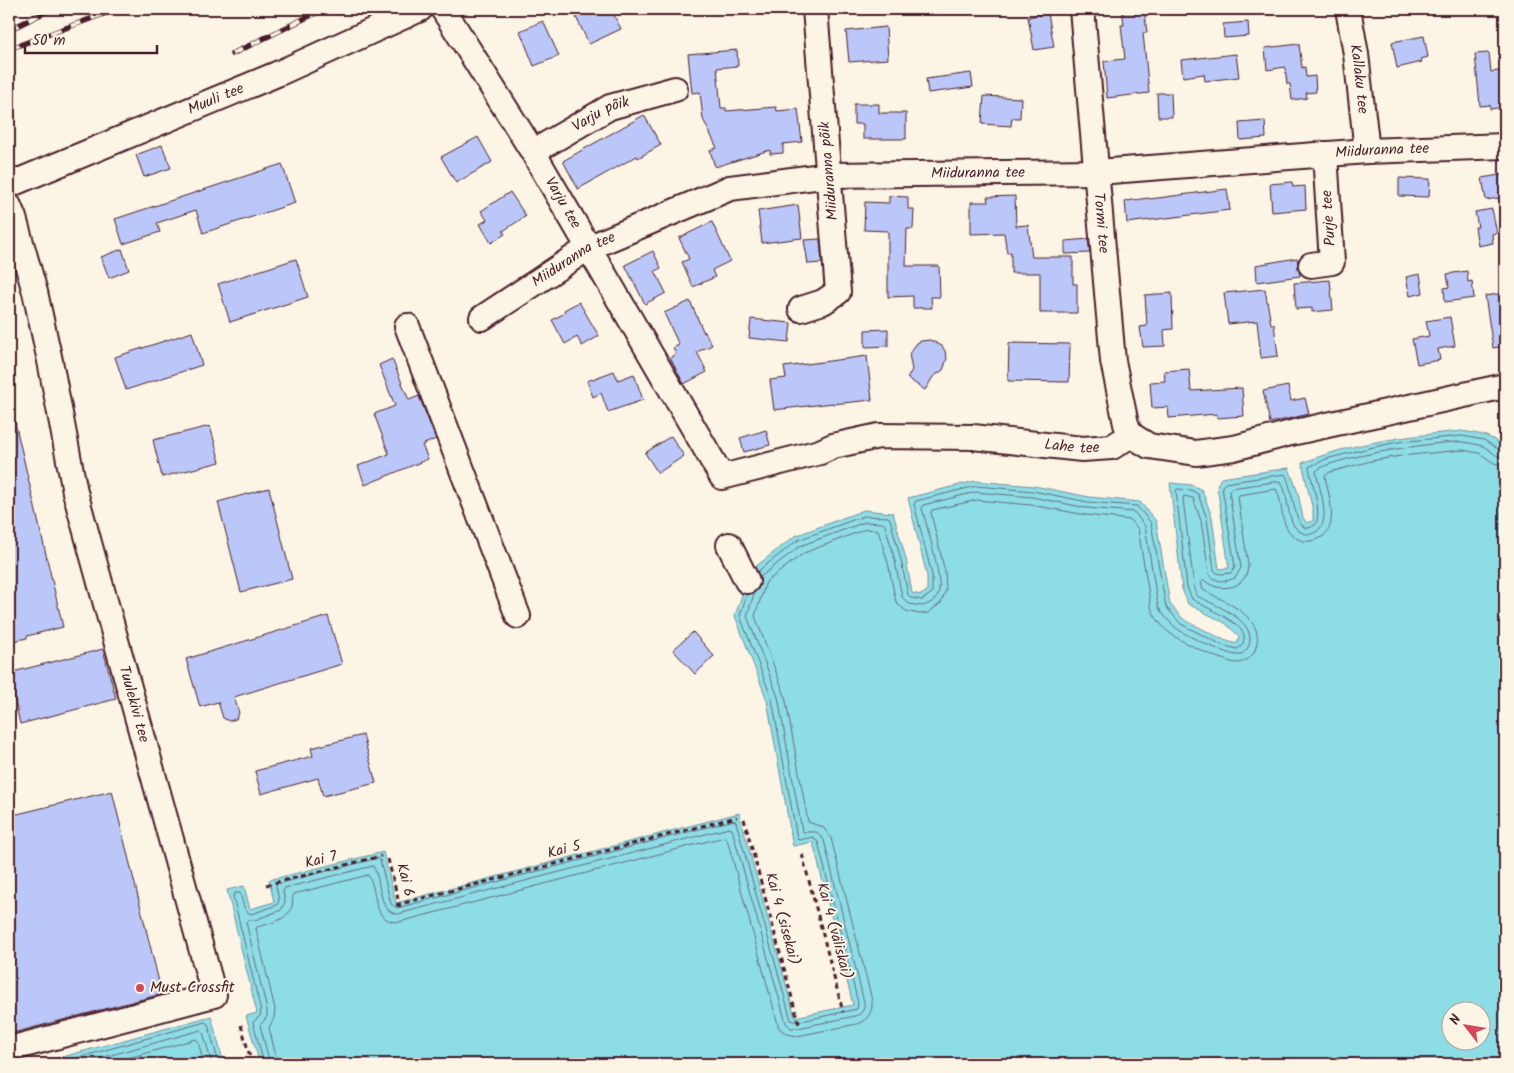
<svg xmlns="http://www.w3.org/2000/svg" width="1514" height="1073" font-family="Kalam,sans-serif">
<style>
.water{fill:#8ddde7;stroke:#72919c;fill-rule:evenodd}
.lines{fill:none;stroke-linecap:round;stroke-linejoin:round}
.shore{stroke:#656b76;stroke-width:1}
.building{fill:#bbc7f8;stroke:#4a1f2b}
.minor-casing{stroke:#4a1f2b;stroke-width:28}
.path{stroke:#4a1f2b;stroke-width:3;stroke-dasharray:5 4;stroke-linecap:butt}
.minor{stroke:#fcf5e5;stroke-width:24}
.rail-casing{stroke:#4a1f2b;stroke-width:5.5}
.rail{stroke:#fcf5e5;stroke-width:4;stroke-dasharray:11;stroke-linecap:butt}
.poi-dot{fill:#d1495b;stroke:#fcf5e5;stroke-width:2}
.labels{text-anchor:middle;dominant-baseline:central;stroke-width:4;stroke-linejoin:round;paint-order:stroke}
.street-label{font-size:15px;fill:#4a1f2b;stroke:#fcf5e5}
.poi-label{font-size:15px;fill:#4a1f2b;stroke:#fcf5e5;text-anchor:start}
</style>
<rect width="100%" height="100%" fill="#fcf5e5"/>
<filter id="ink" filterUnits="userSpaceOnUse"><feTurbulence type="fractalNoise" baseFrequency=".02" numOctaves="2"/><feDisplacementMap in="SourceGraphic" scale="10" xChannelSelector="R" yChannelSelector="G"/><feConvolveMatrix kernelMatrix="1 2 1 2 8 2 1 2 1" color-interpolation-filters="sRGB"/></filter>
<g filter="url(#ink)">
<path class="water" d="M1462 431C1478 434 1496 435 1505 451V1064H260L246 1016 257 1013 227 890 244 886 250 909 274 902 269 880 383 852 396 903 739 813 795 1017 853 1005 813 842 793 846 767 700 735 616 750 571 795 536 864 510 893 513 906 559 912 593 921 595 927 591V576L908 498 975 481 1034 486 1089 497 1140 502 1156 521 1170 604 1183 619 1224 640 1237 644 1239 636 1225 623 1188 604 1182 589 1170 483 1192 485 1202 490 1212 517 1219 569 1229 568 1217 485 1221 478 1289 468 1298 493 1303 518 1307 523 1313 521V511L1302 463C1355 442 1407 436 1462 431ZM1452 1010H1482V1040H1452Z
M211 1016 224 1064H37Z"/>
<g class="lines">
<path class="shore" d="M757 572 798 540 864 516 888 517 890 519 901 560 908 595 911 598 922 600 932 593V575L914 504 916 501 976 486 1033 491 1088 502 1137 506 1151 523 1166 607 1181 624 1222 645 1237 649C1242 647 1243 644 1244 639 1247 623 1203 607 1192 599L1187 587 1176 491 1177 489 1191 490 1198 494 1207 519 1214 570 1217 573 1221 574 1231 573 1235 567 1222 487 1225 483 1285 474C1292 485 1294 522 1304 527 1308 529 1312 527 1315 525 1323 513 1311 481 1309 467L1326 459 1369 448 1398 442 1462 436 1484 440 1501 451 1505 452
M759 578 800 546 865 522 883 523 885 525 895 561 902 597 909 604 922 606C928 605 935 601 938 595 944 582 926 524 922 508L923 505 976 492 1032 497 1087 508 1134 512 1145 526 1158 606C1161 613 1169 621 1175 627 1182 634 1229 656 1238 655 1244 654 1247 650 1249 645 1257 620 1215 605 1197 596L1194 586 1183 499 1184 496 1193 498 1201 521 1209 574C1216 583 1226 582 1235 578L1241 568 1229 491 1231 488 1281 481C1288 494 1287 514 1294 526 1298 531 1303 535 1311 534 1335 528 1319 489 1316 471 1331 457 1439 441 1463 442 1469 443 1477 444 1482 446 1491 449 1495 458 1505 458
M56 1064 205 1022 208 1024 219 1064
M79 1064 201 1030 203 1032 212 1064
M107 1064 196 1039 198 1041 204 1064
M264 1064 253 1022 260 1016 261 1011 233 896 235 893H240C243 901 243 913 252 914L277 905 279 900 276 886 277 884 378 858 380 860 391 904 397 908 734 820 736 822 791 1020 797 1022 857 1009 858 1003 818 842 813 837 799 840 797 838 772 699 740 616 747 594
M270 1064 260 1025 267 1017V1010L246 922 248 920H255L281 910 285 902 283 891 285 888 373 866C382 879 377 913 398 914L729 828 732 829 786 1023 791 1028H798L855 1016C862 1014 865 1009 864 1002L824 840 817 832H804L802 831 778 697 747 616 755 591
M278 1064 269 1028 274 1018 275 1009 256 929 257 927C270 923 288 921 292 906 293 902 292 897 294 894L368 875C379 891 370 922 399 922L724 837 727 839 779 1028 787 1034 797 1036 857 1024C868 1020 873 1012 872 1000L831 838 823 827 808 822 785 696 755 616 766 582 804 553 866 529 878 530 888 563 896 602 906 611 919 614 928 613 941 603 946 590 945 572 931 513 932 510 977 500 1031 505 1086 515 1130 520 1138 529 1151 607C1154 617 1163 628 1171 634 1182 642 1225 663 1238 663 1246 662 1252 657 1255 650 1268 618 1226 602 1203 590L1201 583 1204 580C1219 594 1248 589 1248 565L1238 497 1239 495 1276 489C1283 502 1280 518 1288 530 1293 537 1301 543 1311 541 1343 536 1329 498 1325 476L1330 472 1371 461 1400 456 1462 450 1479 453 1494 463 1505 466"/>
</g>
<path class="building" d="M594 9H611L621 29 589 44 576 17Z
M1122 9H1144L1147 33H1143L1149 93 1107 98 1104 61 1125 59 1121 25H1124Z
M1048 13 1054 47 1034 50 1028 17Z
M543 21 559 56 534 66 520 31Z
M1248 22 1249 36 1224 38 1223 24Z
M886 27 888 59 849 62 846 31Z
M1424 36 1428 57 1421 59 1422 62 1397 68 1392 42Z
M1299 44 1302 68 1305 67 1306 77 1315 76 1316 92 1306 93 1307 98 1292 100 1290 84H1287L1285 67 1267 70 1265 48Z
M737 50 738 66 717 68 721 108H726V111L776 107 777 111 798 109 802 142 783 144V153L770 154V150L715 167 710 150 717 148 703 119 700 92 692 93 688 54Z
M1489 53 1491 72 1505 70V107L1490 109V105L1480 106 1475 54Z
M1236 54 1239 77 1205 81 1204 74 1183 77 1181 60Z
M971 73 973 87 928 93 926 79Z
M1157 93H1171L1172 117H1158Z
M984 96 1021 98 1020 118H1012L1011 126 982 124Z
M854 104H879V113H906V139H863V124H854Z
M644 115 661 145 638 158 637 156 578 189 563 161Z
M1265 121 1266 138 1240 140 1239 123Z
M478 137 492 162 456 183 441 157Z
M162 145 171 168 144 177 136 155Z
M282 164 295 203 203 233 196 210 157 223 160 232 123 244 115 219Z
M1505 174V197L1486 200 1482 178Z
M1399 178 1430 179 1429 197 1399 196Z
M1292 182 1293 187 1305 186 1306 209 1272 212 1270 184Z
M1227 189 1230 210 1127 223 1125 201 1149 198 1150 199Z
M510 192 526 216 503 231 505 234 491 243 480 224 487 220 481 211Z
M889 196 908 197V209H914L913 229H907L906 266H939L940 297H931L932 308H913V296L888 297V231L864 230 865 202 889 203Z
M1015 196 1016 226 1028 225 1032 257H1073V284H1077V313H1040V273H1011V252L1007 253 1004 233 971 234V202H988L987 197Z
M798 205 802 238 762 243 758 211Z
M1492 209 1497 233 1492 234 1493 243 1478 246 1475 227H1478L1475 212Z
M712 222 730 261 712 270 715 277 693 287 682 262 689 259 679 238Z
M820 239 822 263 808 264 804 240Z
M1088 239 1090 253 1065 254V241Z
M122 249 129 270 109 278 101 257Z
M653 251 661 268 655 271 666 293 645 304 625 265Z
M1297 258 1300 276 1257 282 1256 265Z
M296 259 308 297 230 322 218 284Z
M1467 271 1468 282 1472 281 1474 298 1445 302 1444 288 1449 287 1447 274Z
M1420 274 1423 293 1410 296 1406 277Z
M1330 280 1333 310 1312 312V308L1296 309 1294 283Z
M1265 289 1271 324H1274L1278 356 1261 358 1257 321 1228 324 1224 293Z
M1172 293 1173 329 1164 330 1165 346 1143 347 1140 327 1147 326 1145 295Z
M1505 293V346L1493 348 1485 296Z
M690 301 704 333 705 332 712 345 697 352 707 372 684 384 670 358 676 354 673 348 679 345 664 313Z
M579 302 599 336 582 346 577 337 565 344 552 320 565 313 564 310Z
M1450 317 1455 346 1438 349 1440 360 1417 364 1412 339 1429 336 1426 321Z
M751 319 791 323 789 342 749 338Z
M888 329V346L865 347V330Z
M192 332 202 365 126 390 115 357Z
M930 340 942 346 945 351 947 359 943 370 933 377 925 390 907 378 912 370 909 354 917 343 921 341Z
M1009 343 1070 344 1069 382 1008 381Z
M867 356 872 400 833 404V403L774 410 770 380 786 378 784 367Z
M392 359 409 400 419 396 436 439 422 445 428 459 365 485 358 466 389 454 374 414 395 406 379 365Z
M1189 369 1191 391 1242 388 1244 416 1217 418V414L1169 418 1168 407 1152 408 1150 382 1165 381 1164 371Z
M614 371 618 380 634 374 643 400 608 412 601 393 593 397 587 381Z
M1288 386 1291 401 1305 398 1309 414 1270 423 1263 391Z
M14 418 63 627 27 636V638L9 642V419Z
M210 426 220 462 162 477 153 440Z
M766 430 770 445 744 452 740 438Z
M671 436 684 456 658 473 645 453Z
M269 488 292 579 241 592 218 502Z
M328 616 342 664 234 697 239 713 236 719 229 721 223 718 218 702 200 707 186 659Z
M693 632 714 656 695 674 673 650Z
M103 649 116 699 20 724 9 673Z
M363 735 376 783 323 796 318 778 261 794 255 771 313 756 311 748Z
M112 791 162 994 9 1034V816Z"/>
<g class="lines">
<defs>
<g id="minor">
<path id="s1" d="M443 9 533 152 722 477 820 452 833 446 879 436 973 437 1082 449 1112 447 1131 435 1149 446 1196 453 1234 448 1291 433 1505 386"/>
<path id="s2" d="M1082 9 1113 361 1126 424 1131 435"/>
<path id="s3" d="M1348 9 1356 54 1367 151"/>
<path id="s4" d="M533 152 610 107 675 89"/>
<path id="s5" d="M9 185 277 74 420 9"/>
<path id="s6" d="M9 206 14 218 35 292 50 361 75 492 214 995 9 1049"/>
<path d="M1311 265 1332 262 1325 154"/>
<path d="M801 309 823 302 838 292 815 9"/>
<path id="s7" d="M482 318 588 248 730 188 830 175 1098 172 1367 151 1505 146"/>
<path d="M407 326 518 616"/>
<path d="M729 545 747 581"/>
</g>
</defs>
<use href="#minor" class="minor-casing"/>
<path class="path" d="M744 819 799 1024
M802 854 843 1012
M388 859 400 907
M266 885 381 856
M396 905 737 817
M241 1025 252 1064"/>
<use href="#minor" class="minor"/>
<defs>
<path id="rail" d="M9 30 51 9
M9 49 117 9
M232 54 324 9"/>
</defs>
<use href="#rail" class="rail-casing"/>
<use href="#rail" class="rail"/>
</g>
</g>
<circle class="poi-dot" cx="140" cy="988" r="5"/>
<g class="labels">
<g class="street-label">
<text stroke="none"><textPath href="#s3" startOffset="71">Kallaku tee</textPath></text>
<text stroke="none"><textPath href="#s5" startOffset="224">Muuli tee</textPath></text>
<text stroke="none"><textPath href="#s4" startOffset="78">Varju põik</textPath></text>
<text stroke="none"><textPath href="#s7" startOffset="935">Miiduranna tee</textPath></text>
<text transform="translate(829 171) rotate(-95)">Miiduranna põik</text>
<text stroke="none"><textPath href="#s7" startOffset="530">Miiduranna tee</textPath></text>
<text stroke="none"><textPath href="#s1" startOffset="228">Varju tee</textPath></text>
<text transform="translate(1329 218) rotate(-94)">Purje tee</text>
<text stroke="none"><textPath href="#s2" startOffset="215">Tormi tee</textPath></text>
<text stroke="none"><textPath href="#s7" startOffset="109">Miiduranna tee</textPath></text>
<text stroke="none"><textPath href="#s1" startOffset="901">Lahe tee</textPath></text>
<text stroke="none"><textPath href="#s6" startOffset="514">Tuulekivi tee</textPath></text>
<text transform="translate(564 850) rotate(-14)">Kai 5</text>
<text transform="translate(321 860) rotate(-14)">Kai 7</text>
<text transform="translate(405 880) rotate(76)">Kai 6</text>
<text transform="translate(782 919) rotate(75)">Kai 4 (sisekai)</text>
<text transform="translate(834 931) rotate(75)">Kai 4 (väliskai)</text>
</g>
<g class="poi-label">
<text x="150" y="988">Must Crossfit</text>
</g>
</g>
<rect width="1514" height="1073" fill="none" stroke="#fcf5e5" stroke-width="30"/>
<rect x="15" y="15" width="1484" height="1043" fill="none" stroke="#4a1f2b" stroke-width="2" filter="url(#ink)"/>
<g transform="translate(1466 1026) rotate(301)"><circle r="24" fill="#fcf5e5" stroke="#b59f9b"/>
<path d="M0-4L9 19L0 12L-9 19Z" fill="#d1495b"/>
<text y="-8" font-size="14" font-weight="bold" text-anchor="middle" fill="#4a1f2b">N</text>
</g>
<path d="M25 45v8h132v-8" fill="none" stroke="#4a1f2b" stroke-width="2.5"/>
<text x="32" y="45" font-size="15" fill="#4a1f2b" stroke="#fcf5e5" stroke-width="4" paint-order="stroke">50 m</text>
</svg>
